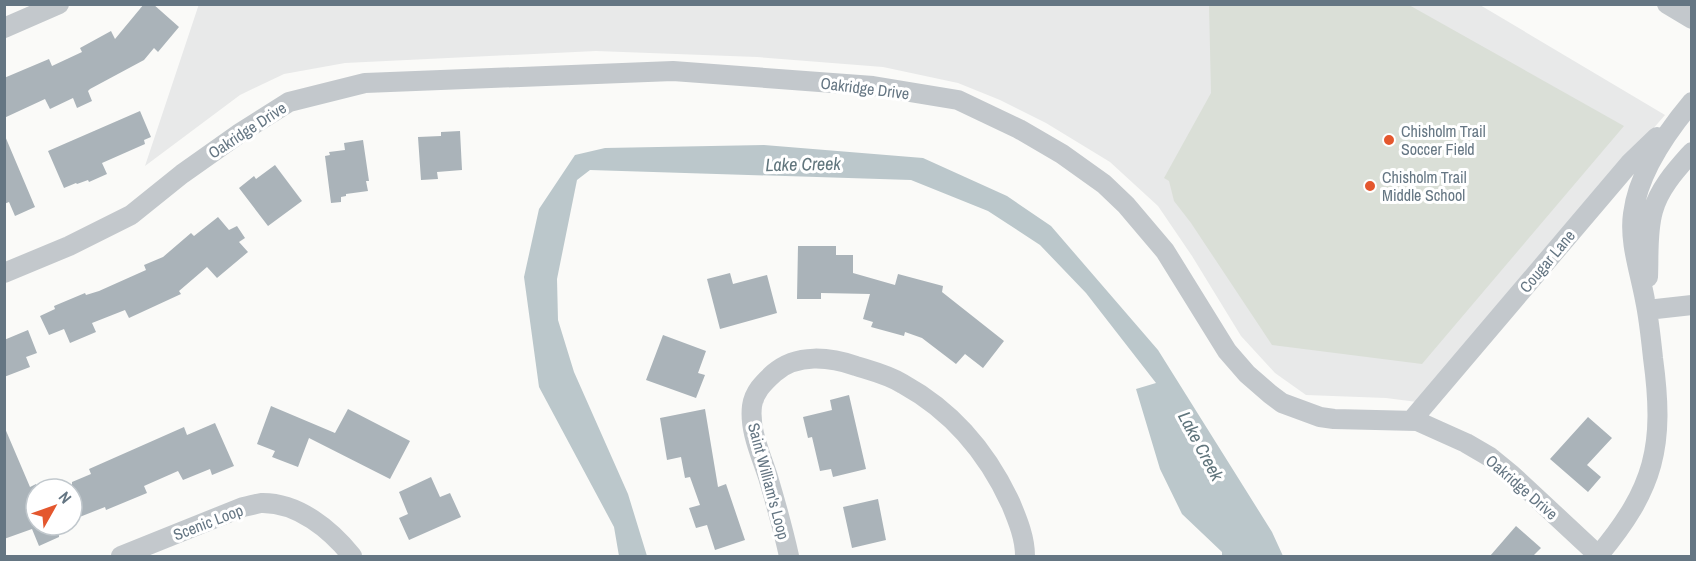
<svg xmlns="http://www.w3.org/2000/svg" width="1696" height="561" font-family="'Archivo Narrow',sans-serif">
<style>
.built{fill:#e8e9e9}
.green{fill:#dadfd7}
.water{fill:#bbc7cb}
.building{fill:#aab3b9}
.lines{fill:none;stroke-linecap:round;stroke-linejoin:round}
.minor{stroke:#c3c8cc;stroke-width:20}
.poi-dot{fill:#e4572e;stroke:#fff;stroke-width:2}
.labels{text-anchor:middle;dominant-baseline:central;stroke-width:6;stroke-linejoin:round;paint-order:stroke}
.street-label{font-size:16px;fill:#657683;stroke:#fff}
.poi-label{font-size:16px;fill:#657683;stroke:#fff;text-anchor:start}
.water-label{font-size:18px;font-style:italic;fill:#60757c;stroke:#fff}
</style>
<rect width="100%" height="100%" fill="#fafaf8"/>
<path class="built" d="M199 4 1480 5 1665 115 1417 402 1386 398 1306 395 1275 373 1241 336 1192 256 1158 206 1110 162 1046 123 1000 100 958 83 883 67 757 57 596 51 345 63 284 74 240 95 145 166Z"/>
<path class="green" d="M1209 5H1409L1624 126 1422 364 1272 345 1191 223 1174 201 1169 181 1164 178 1211 93Z"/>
<path class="water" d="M764 145 923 158 1007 196 1051 226 1158 350 1272 532 1283 556H1222V552L1182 514 1160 469 1136 389 1156 383 1086 293 1040 245 988 211 911 180 590 170 577 180 557 279 558 320 574 372 628 494 647 556H619L614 527 539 387 524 277 539 209 575 155 605 148Z"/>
<path class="building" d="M144 4H153L179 27 158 52 154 48 144 60 90 89 88 91 92 101 77 108 73 98 50 109 45 99 4 118V78L49 59 52 66 82 52 80 48 111 31 115 39Z
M140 111 151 137 144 140 145 144 102 163 107 174 89 182 88 180 77 184 76 183 64 188 48 151Z
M460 131 462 170 437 172 438 179 421 180 418 137 441 136V132Z
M5 136 35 207 15 216 9 202 4 204Z
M363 140 369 181H366L368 191 346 194V196L341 197V202L331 203 325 156 330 155 329 152 345 150 344 143Z
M275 165 302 201 268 226 239 188 254 176 256 179Z
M218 217 229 230 237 226 245 238 239 242 248 252 217 278 207 267 179 291 181 294 129 318 125 310 92 323 96 332 70 343 64 329 49 335 40 316 55 309 54 306 85 293 86 295 99 291 146 270 144 265 163 257 191 233 194 236Z
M798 246H836V255H853V273L895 285 898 274 943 286 942 292 1004 341 983 368 965 354 956 364 922 338 905 332 904 336 871 327 873 322 863 319 870 294 821 293V299H797Z
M730 273 733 284 767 275 777 313 720 329 707 279Z
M28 330 37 353 26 357 30 367 4 377V340Z
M663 335 706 351 698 373 705 375 696 398 646 380Z
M849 395 866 469 833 477 831 469 820 471 812 437 808 438 803 417 832 410 830 400Z
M271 406 335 433 348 409 410 441 390 479 309 438 298 467 272 457 275 451 257 444Z
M705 409 718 487 726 484 745 540 715 550 707 525 696 528 689 508 700 505 690 477 685 478 681 457 667 460 660 418Z
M1588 417 1612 438 1587 465 1601 477 1588 492 1550 459Z
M215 423 234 466 212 475 210 469 183 480 178 471 144 486 147 493 106 510 105 507 72 520V482L91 474 89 469 184 427 187 435Z
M4 426 30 487 36 484V525H59V537L39 546 32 529 4 539Z
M431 477 440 497 450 493 461 517 409 540 399 518 408 514 399 492Z
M878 499 886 540 852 548 843 507Z
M1516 526 1541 548 1533 556H1490Z"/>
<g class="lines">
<path class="minor" d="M1667 4 1692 19
M4 28 59 4
M4 273 69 246 131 215 182 174 240 133 289 102 365 83 673 71 873 86 958 100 1019 129 1062 154 1104 184 1126 205 1165 251 1227 351 1247 374 1270 394 1282 403 1320 417 1334 419 1417 421 1466 443 1490 457 1512 475 1598 555
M1648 277C1649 255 1647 232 1653 211 1659 188 1677 169 1692 152
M1647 310 1692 305
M1411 421 1630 163 1657 137
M121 556 243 507C249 506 255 504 261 503 298 502 331 530 352 556
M789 556C783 529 776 504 768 477 761 455 749 430 752 406 754 392 763 383 774 373 797 353 830 357 856 366 872 371 889 375 903 384 952 411 988 454 1011 504 1018 521 1025 538 1025 556
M1598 556C1655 488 1665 446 1653 358 1651 339 1649 319 1645 300 1640 272 1629 242 1633 214 1638 173 1666 133 1692 102"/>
</g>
<g class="poi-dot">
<circle cx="1389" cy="140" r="6"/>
<circle cx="1370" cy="186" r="6"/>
</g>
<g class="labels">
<g class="street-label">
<text transform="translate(865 88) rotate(7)">Oakridge Drive</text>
<text transform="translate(247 130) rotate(-33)">Oakridge Drive</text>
<text transform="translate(1547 261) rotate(-50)">Cougar Lane</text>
<text transform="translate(769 481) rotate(75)">Saint William's Loop</text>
<text transform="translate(1522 487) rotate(41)">Oakridge Drive</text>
<text transform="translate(208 522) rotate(-21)">Scenic Loop</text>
</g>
<g class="poi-label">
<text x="1401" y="131">Chisholm Trail<tspan x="1401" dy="18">Soccer Field</tspan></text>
<text x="1382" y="177">Chisholm Trail<tspan x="1382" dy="18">Middle School</tspan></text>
</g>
<g class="water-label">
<text transform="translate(803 164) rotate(-1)">Lake Creek</text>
<text transform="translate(1201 446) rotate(62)">Lake Creek</text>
</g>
</g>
<rect width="1696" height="561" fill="none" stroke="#657683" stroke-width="12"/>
<g transform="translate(54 507) rotate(50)"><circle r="28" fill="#ffffff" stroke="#c1c8cd" stroke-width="1.5"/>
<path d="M0-4.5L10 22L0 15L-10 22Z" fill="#e4572e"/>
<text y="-9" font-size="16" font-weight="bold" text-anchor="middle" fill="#657683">N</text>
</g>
</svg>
